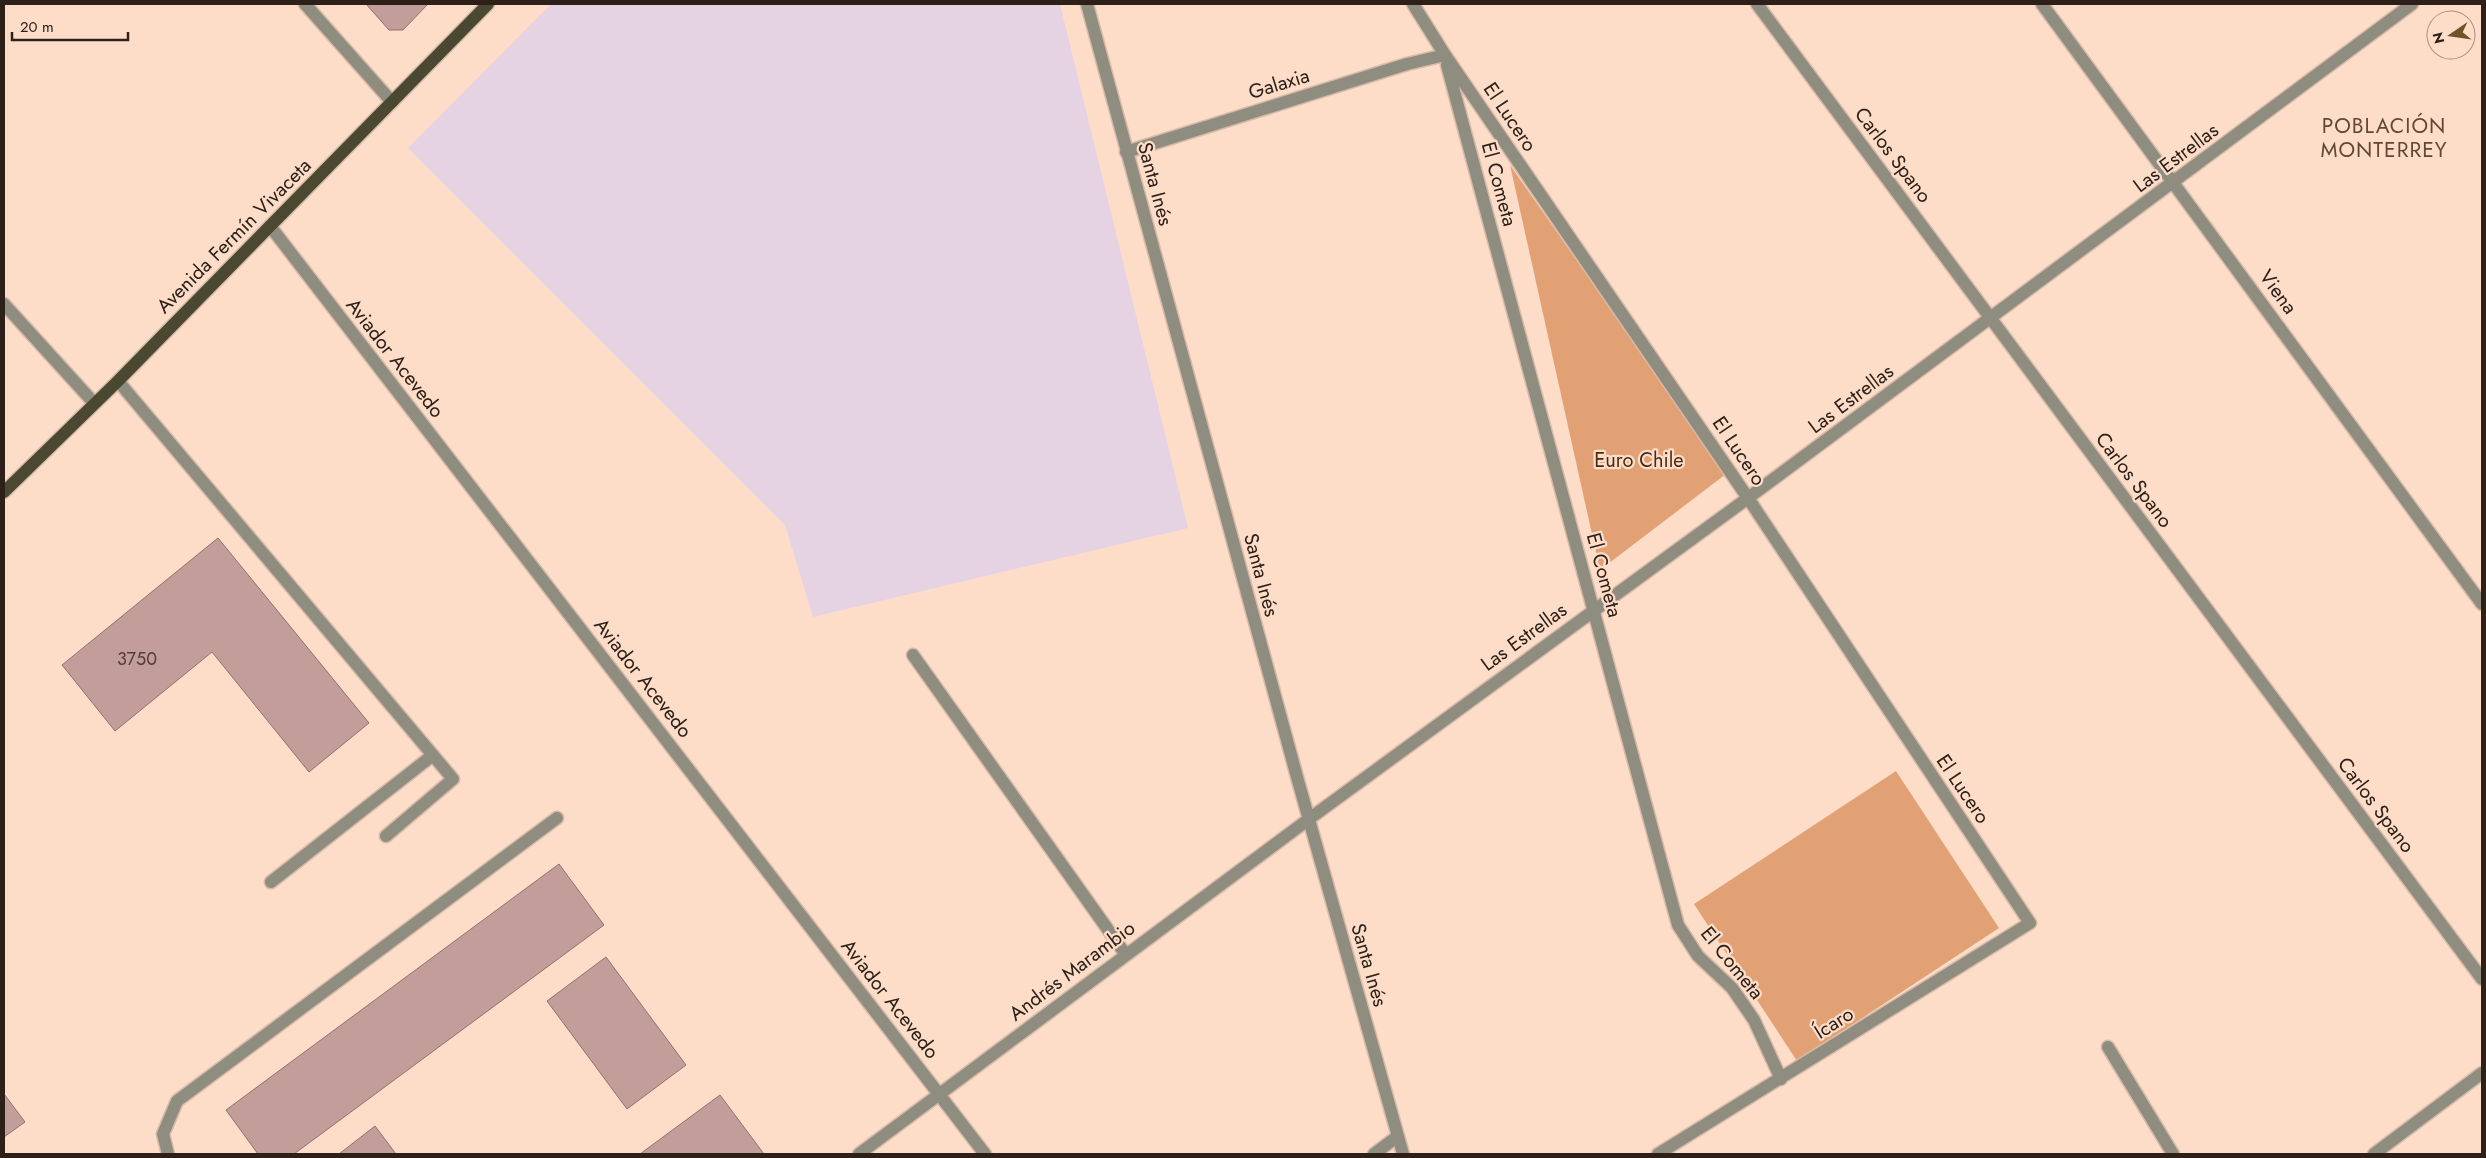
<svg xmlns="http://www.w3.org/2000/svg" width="2486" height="1158" font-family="Jost,sans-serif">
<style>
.industrial{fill:#e5d3e4}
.green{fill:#e2a175}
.building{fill:#c29d9a;stroke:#92706d}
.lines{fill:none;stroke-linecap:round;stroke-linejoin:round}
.minor-casing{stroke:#d7bba8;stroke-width:15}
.major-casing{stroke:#d7bba8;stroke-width:15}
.minor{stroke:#8f8d80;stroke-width:12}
.major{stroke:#4a4830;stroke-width:12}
.labels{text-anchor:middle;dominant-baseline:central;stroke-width:4.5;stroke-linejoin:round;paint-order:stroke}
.number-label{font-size:18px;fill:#523f39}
.street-label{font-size:20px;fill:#2c2019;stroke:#fdddc8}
.park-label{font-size:20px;fill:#4a2912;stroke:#fdddc8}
.neighbourhood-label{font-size:21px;letter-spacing:1px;fill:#614736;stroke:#fdddc8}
</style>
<rect width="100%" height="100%" fill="#fdddc8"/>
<path class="industrial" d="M551 4H1060L1188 528 813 617 785 525 408 148Z"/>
<path class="green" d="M1510 165 1726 474 1600 570Z
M1896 771 1999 928 1797 1061 1694 904Z"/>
<path class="building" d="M366 4H428L403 30H389Z
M218 538 369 723 309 772 212 652 115 731 62 665Z
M559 864 604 925 294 1154H258L226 1110Z
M606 957 686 1065 627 1109 547 1001Z
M4 1094 25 1122 4 1137Z
M720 1095 764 1154H640Z
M375 1126 396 1154H339Z"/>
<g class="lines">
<defs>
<path id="minor" d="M305 4 392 102
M1087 4 1297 777 1403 1154
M1413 4 1445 55 1748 498 2030 923 1658 1154
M1757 4 2482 979
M2042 4 2482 604
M1447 65 1678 925 1698 956 1732 988 1754 1020 1781 1079
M1126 152 1407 64 1445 55
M270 226 985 1154
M4 304 94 403
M118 381 453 779 386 836
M913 655 1126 955
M271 882 433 755
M2108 1047 2173 1154
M168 1154 163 1134 177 1101 557 818
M859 1154 1309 819 1748 498 2412 4
M1374 1154 1398 1136
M2374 1154 2482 1073"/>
<path id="major" d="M4 492 118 381 488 4"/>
</defs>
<use href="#minor" class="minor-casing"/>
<use href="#major" class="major-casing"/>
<use href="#minor" class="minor"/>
<use href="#major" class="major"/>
</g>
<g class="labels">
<g class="number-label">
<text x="137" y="659">3750</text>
</g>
<g class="street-label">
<text transform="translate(1279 84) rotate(-17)">Galaxia</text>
<text transform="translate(1510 117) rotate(56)">El Lucero</text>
<text transform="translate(1893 155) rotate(53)">Carlos Spano</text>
<text transform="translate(2176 158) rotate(-37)">Las Estrellas</text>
<text transform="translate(1155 184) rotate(75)">Santa Inés</text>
<text transform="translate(1499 184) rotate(75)">El Cometa</text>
<text transform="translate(234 236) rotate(-45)">Avenida Fermín Vivaceta</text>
<text transform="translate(2278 292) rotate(54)">Viena</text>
<text transform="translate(395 358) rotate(52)">Aviador Acevedo</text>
<text transform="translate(1851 399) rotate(-37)">Las Estrellas</text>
<text transform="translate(1739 451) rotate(56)">El Lucero</text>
<text transform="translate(2134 480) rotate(53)">Carlos Spano</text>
<text transform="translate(1261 575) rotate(75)">Santa Inés</text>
<text transform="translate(1604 575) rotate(75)">El Cometa</text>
<text transform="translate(1524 637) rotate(-36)">Las Estrellas</text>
<text transform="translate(643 678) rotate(52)">Aviador Acevedo</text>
<text transform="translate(1963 789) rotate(56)">El Lucero</text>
<text transform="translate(2376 805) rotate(53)">Carlos Spano</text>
<text transform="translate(1732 963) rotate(51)">El Cometa</text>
<text transform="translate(1369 965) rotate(74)">Santa Inés</text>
<text transform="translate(1072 971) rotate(-37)">Andrés Marambio</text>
<text transform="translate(890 999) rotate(52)">Aviador Acevedo</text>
<text transform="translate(1834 1023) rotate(-32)">Ícaro</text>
</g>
<g class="park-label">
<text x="1639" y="460">Euro Chile</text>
</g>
<g class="neighbourhood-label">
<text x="2384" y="126">POBLACIÓN<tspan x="2384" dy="24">MONTERREY</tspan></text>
</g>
</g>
<rect width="2486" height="1158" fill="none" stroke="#2c2019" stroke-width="10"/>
<g transform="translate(2451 35) rotate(257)"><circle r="24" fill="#fdddc8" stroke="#a99182"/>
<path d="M0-4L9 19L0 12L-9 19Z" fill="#6f5225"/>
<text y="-8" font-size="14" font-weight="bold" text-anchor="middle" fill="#2c2019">N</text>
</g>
<path d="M12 32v8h116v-8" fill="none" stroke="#2c2019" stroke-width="2.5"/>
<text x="20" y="32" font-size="15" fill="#2c2019" stroke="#fdddc8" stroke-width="4" paint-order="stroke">20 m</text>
</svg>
